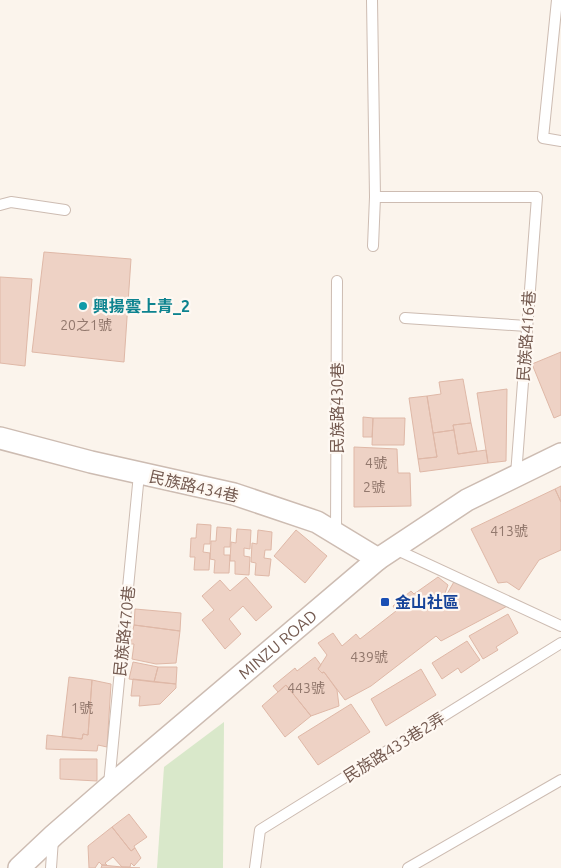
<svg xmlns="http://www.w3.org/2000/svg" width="561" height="868" font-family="Ubuntu,'Noto Sans TC',sans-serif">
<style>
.green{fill:#d9e8ca}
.building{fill:#eed2c5;stroke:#dfb8a7}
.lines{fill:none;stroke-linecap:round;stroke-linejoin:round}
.service-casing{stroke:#cdbcb2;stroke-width:12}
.minor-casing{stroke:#cdbcb2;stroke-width:24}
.service{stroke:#fff;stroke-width:10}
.minor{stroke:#fff;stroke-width:21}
.culture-dot{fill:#0f9aa8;stroke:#fef8f2;stroke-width:2}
.transit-dot{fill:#1a4fb4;stroke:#fef8f2;stroke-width:2}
.labels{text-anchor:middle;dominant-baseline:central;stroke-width:4.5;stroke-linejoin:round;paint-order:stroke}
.number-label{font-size:14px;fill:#92786d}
.culture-label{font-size:16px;font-weight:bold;fill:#0d838f;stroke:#fef8f2;text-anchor:start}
.street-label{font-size:16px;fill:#745a50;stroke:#fef8f2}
.transit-label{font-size:16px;font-weight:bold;fill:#164399;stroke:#fef8f2;text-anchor:start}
</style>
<rect width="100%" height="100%" fill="#fbf4ec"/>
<path class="green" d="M224 722 223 868H157L164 767Z"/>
<path class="building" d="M44 252 131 259 124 362 32 352Z
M0 277 32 279 25 366 0 363Z
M561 352V415L554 418 532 364Z
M463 379 471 423 453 425 454 430 433 433 427 396 441 394 439 382Z
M507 389 506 461 488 463 477 393Z
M427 396 437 457 418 459 409 398Z
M363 417 373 418 372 437H363Z
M373 418H405L404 445H372Z
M471 423 477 451 458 454 453 425Z
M454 430 458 454 486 450 488 463 420 472 418 459 437 457 433 433Z
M354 447 397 449 398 473H410L411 506 354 507Z
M561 486V502L555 489Z
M555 489 561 502V550L539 560 519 590 507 582 498 583 471 529Z
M197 524 211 525 210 544H204L203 552 210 553 209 570H194L195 557H190L191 538H196Z
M217 527 231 528 230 547H224V555H230L229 573H214L215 560 210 559 211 541H216Z
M237 529 251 530 250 549 244 548V556L250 557 249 575 235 574V561H230L231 542 236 543Z
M258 530 272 532 271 550H265L264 558 271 559 269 576 255 575 256 563 251 562 252 543 257 544Z
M296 530 327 556 305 583 274 556Z
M246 577 272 607 256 621 243 606 229 619 241 634 225 649 202 620 214 610 202 596 220 580 230 591Z
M438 577 448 585 445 593 447 594 455 580 515 602 441 641 436 636 371 686 345 700 324 672 322 673 318 669 327 655 318 643 333 633 342 646 356 634 360 639 396 611 393 606 411 591 414 594Z
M135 609 181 613 180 631 134 625Z
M508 614 518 633 496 647 498 650 483 659 469 636Z
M134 625 180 631 176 663 156 664 132 659 134 644H130Z
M467 641 480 660 461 673 458 668 442 679 432 663Z
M315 657 321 665 318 669 322 673 324 672 337 690 339 706 311 716 286 685 278 692 273 686 295 668 297 671Z
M133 662 158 667 154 682 129 679Z
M158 667H177L176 684 154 682Z
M421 669 436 695 386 726 371 699Z
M69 677 92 680 88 735 83 734 82 739 62 737Z
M133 679 176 684V688L160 704 139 706 140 696H131Z
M92 680 111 684 107 747 98 745 97 751 46 749 47 735 82 739 83 734 88 735Z
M286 685 311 716 285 737 262 706Z
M351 704 370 732 318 765 298 737Z
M60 759H97V781L60 779Z
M129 814 147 837 134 846 135 848 131 851 112 827Z
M112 827 131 851 135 848 141 858 134 866 131 863 130 867H122L113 857 105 863 107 865H102L99 862 95 868H89L88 846Z
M102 865 122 867 140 868H101Z"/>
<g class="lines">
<defs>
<path id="service" d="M372 0 375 197 373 246
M557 0 543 138 561 141
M375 197H537L516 475
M0 205 11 202 65 210
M405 318 527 326
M336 534 337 281
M395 549 561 626
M109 784 139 474
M51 868 53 839
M255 868 260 830 561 643
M408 868 561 780"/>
<g id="minor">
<path d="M0 438 91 462 234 494 317 522 378 559"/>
<path id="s1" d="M19 868 54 835 108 788 378 559 467 500 561 454"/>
</g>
</defs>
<use href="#service" class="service-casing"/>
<use href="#minor" class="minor-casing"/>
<use href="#service" class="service"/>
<use href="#minor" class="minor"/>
</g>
<circle class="culture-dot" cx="83" cy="306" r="5"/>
<rect class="transit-dot" x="380" y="597" width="10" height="10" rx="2.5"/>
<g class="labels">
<g class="number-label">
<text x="86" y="325">20之1號</text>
<text x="376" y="463">4號</text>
<text x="374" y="487">2號</text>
<text x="509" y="531">413號</text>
<text x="369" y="657">439號</text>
<text x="306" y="688">443號</text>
<text x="82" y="708">1號</text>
</g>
<g class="culture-label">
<text x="93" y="306">興揚雲上青_2</text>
</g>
<g class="street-label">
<text transform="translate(526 336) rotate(-86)">民族路416巷</text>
<text transform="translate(337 408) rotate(-90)">民族路430巷</text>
<text transform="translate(194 486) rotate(13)">民族路434巷</text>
<text transform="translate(124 631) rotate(-84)">民族路470巷</text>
<text stroke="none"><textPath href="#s1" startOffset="342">MINZU ROAD</textPath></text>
<text transform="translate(394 747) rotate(-32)">民族路433巷2弄</text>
</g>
<g class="transit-label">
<text x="395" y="602">金山社區</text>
</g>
</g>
</svg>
